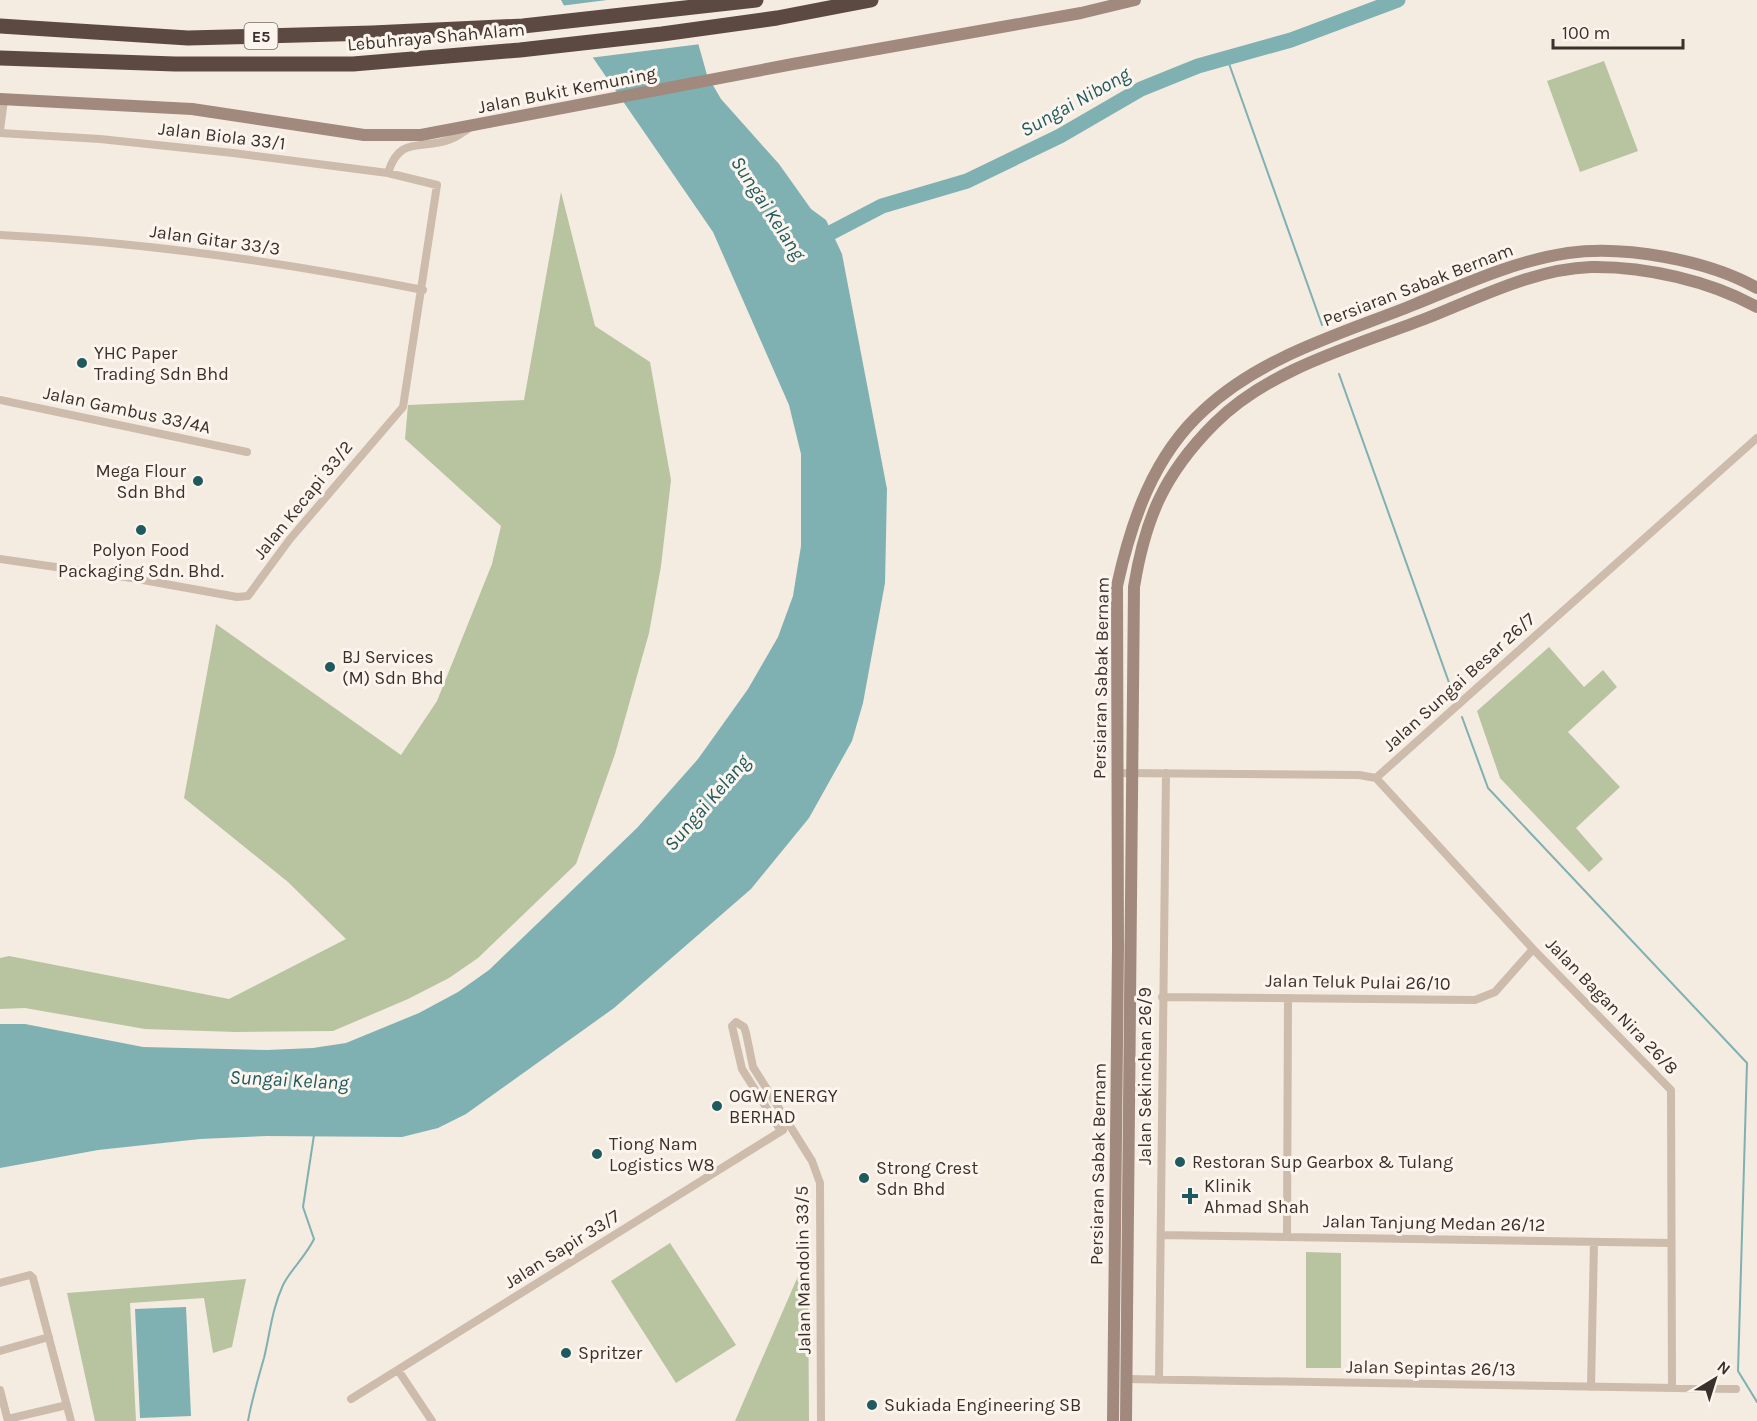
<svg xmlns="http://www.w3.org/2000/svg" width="1757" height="1421" font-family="Karla,sans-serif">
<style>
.green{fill:#b8c4a0}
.water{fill:#7fb0b2}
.pier{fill:#f4ebe1}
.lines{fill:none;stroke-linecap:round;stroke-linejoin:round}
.stream{stroke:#7fb0b2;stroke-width:2}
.river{stroke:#7fb0b2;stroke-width:15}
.street{stroke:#cdbbac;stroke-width:8}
.secondary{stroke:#a18a7d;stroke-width:12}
.highway{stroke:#5c4a42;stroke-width:15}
.poi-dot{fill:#1f5a5e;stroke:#fbf5ee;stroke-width:2}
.labels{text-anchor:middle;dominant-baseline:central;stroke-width:6;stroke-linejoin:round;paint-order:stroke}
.shield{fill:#fbf5ee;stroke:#756b66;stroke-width:1.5}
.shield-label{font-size:16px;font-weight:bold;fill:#3b302b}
.street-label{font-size:18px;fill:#3b302b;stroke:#fbf5ee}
.poi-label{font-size:18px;fill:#3b302b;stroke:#fbf5ee;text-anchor:start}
.water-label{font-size:20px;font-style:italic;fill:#1f5a5e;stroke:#fbf5ee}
</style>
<rect width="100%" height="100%" fill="#f4ebe1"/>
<path class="green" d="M1604 61 1638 151 1580 172 1547 81Z
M561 192 595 326 650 362 671 480 661 566 649 633 615 754 576 864 478 958 449 978 408 999 333 1031 236 1032 145 1029 25 1008 0 1009V958L9 956 229 999 346 939 288 882 184 798 216 624 401 755 437 701 492 564 501 526 405 439 408 405 524 400Z
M1549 647 1584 687 1603 670 1617 687 1568 732 1620 787 1576 828 1603 859 1589 872 1500 778 1477 711Z
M670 1243 736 1345 676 1383 611 1281Z
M1306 1252 1341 1253V1368H1306Z
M802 1267H808L809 1421H735Z
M246 1279 232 1347 213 1353 204 1298 130 1303 136 1421H95L67 1293Z"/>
<path class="water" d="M561 0H686L707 75 721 99 779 164 811 209 826 220 842 254 887 489 885 583 863 703 852 741 809 818 751 889 614 1008 466 1114 438 1128 402 1137 267 1136 200 1139 98 1150 0 1168V1024H25L143 1047 267 1050 313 1048 346 1043 419 1013 458 992 489 970 637 828 698 759 748 689 778 637 793 596 801 546V454L789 405 713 232 589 52Z
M186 1307 191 1416 140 1418 135 1309Z"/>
<path class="pier" d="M607 0H690L701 44 589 58 560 6Z"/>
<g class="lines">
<path class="stream" d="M1227 58 1322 325
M1339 374 1452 691
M1462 717 1488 788 1747 1063 1738 1371 1757 1402
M248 1421C252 1399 258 1379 264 1358 270 1333 272 1309 283 1285 291 1269 306 1256 314 1239L303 1207 314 1135"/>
<path class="river" d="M815 241 882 206 967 181 1060 136 1141 89 1198 66 1291 40 1398 0"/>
<path class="street" d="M0 130 4 100
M0 133 100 139 233 153 388 173 437 185 403 407 290 539 248 596 237 597 132 578 0 559
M388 173C400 134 422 151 451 139 457 137 463 132 468 129
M0 235C142 242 284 262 423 290
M0 400 247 452
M1118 773 1359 775 1376 778 1757 438
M1376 778 1533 949 1671 1090 1672 1388
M1162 997 1475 1000 1495 992 1533 949
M781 1131 742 1069 732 1026 736 1022 744 1027 746 1033 753 1067 812 1161 820 1183 821 1421
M1161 1235 1670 1243
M1287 1237 1288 998
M0 1283 30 1275 33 1278 71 1421
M0 1351 49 1337
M398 1370 432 1421
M1126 1379 1736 1389
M1159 1380 1166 773
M1591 1387 1594 1242
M0 1390 8 1421
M351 1399 783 1130
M8 1419 67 1405"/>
<path class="secondary" d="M0 99 192 109 364 135H421L793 64 1081 13 1135 0
M1113 1421 1118 948 1117 586C1131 522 1153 456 1204 410 1262 356 1341 334 1413 305 1463 285 1514 261 1568 253 1624 245 1708 260 1757 288
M1126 1421 1134 587C1145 519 1164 474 1214 424 1270 368 1355 346 1427 318 1480 297 1534 269 1591 267 1645 266 1710 281 1757 307"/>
<path class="highway" d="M0 26 188 38 372 33 523 26 756 0
M0 58 175 64H353L520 50 662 34 777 18 871 0"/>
</g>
<g class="poi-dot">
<circle cx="82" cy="363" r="6"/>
<circle cx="198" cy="481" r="6"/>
<circle cx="141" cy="530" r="6"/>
<circle cx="330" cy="667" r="6"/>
<circle cx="717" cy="1106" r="6"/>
<circle cx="597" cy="1154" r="6"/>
<circle cx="1180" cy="1162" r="6"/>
<circle cx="864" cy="1178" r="6"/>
<path d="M1187 1187h6v6h6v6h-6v6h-6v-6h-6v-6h6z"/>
<circle cx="566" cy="1353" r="6"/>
<circle cx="872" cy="1405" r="6"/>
</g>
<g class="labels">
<rect class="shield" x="244.5" y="23" width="33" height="26" rx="4.5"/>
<g class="shield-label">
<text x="261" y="36">E5</text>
</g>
<g class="street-label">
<text transform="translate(436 37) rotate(-5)">Lebuhraya Shah Alam</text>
<text transform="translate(567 90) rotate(-11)">Jalan Bukit Kemuning</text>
<text transform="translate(222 136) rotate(7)">Jalan Biola 33/1</text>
<text transform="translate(215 240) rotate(8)">Jalan Gitar 33/3</text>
<text transform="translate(1418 285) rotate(-21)">Persiaran Sabak Bernam</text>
<text transform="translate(127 410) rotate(12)">Jalan Gambus 33/4A</text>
<text transform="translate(303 500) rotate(-51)">Jalan Kecapi 33/2</text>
<text transform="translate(1101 678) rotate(-89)">Persiaran Sabak Bernam</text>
<text transform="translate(1459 682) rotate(-42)">Jalan Sungai Besar 26/7</text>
<text transform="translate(1358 982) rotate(1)">Jalan Teluk Pulai 26/10</text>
<text transform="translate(1612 1006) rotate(46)">Jalan Bagan Nira 26/8</text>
<text transform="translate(1145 1076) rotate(-90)">Jalan Sekinchan 26/9</text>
<text transform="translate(1098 1164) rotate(-89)">Persiaran Sabak Bernam</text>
<text transform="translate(1434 1223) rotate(1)">Jalan Tanjung Medan 26/12</text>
<text transform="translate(562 1249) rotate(-32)">Jalan Sapir 33/7</text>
<text transform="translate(803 1270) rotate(-91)">Jalan Mandolin 33/5</text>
<text transform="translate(1431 1368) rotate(1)">Jalan Sepintas 26/13</text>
</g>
<g class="poi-label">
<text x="94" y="353">YHC Paper<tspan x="94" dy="21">Trading Sdn Bhd</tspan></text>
<text x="186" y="471" text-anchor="end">Mega Flour<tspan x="186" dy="21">Sdn Bhd</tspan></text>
<text x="141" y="550" text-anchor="middle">Polyon Food<tspan x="141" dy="21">Packaging Sdn. Bhd.</tspan></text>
<text x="342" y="657">BJ Services<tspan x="342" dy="21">(M) Sdn Bhd</tspan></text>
<text x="729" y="1096">OGW ENERGY<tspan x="729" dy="21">BERHAD</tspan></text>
<text x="609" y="1144">Tiong Nam<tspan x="609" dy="21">Logistics W8</tspan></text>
<text x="1192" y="1162">Restoran Sup Gearbox &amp; Tulang</text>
<text x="876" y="1168">Strong Crest<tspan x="876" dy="21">Sdn Bhd</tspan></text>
<text x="1204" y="1186">Klinik<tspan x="1204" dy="21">Ahmad Shah</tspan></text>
<text x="578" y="1353">Spritzer</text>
<text x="884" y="1405">Sukiada Engineering SB</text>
</g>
<g class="water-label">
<text transform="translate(1075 102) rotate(-29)">Sungai Nibong</text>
<text transform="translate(768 208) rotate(57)">Sungai Kelang</text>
<text transform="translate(707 803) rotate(-49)">Sungai Kelang</text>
<text transform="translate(289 1080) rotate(3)">Sungai Kelang</text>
</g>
</g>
<g transform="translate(1715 1379) rotate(38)" stroke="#fbf5ee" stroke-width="4.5" paint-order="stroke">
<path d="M0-4.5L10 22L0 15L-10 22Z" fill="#3b302b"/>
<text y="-9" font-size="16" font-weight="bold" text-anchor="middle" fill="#3b302b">N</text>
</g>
<path d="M1553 39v9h130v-9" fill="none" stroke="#3b302b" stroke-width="3"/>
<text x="1562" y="39" font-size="18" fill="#3b302b" stroke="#fbf5ee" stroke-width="4.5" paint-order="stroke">100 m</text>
</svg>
